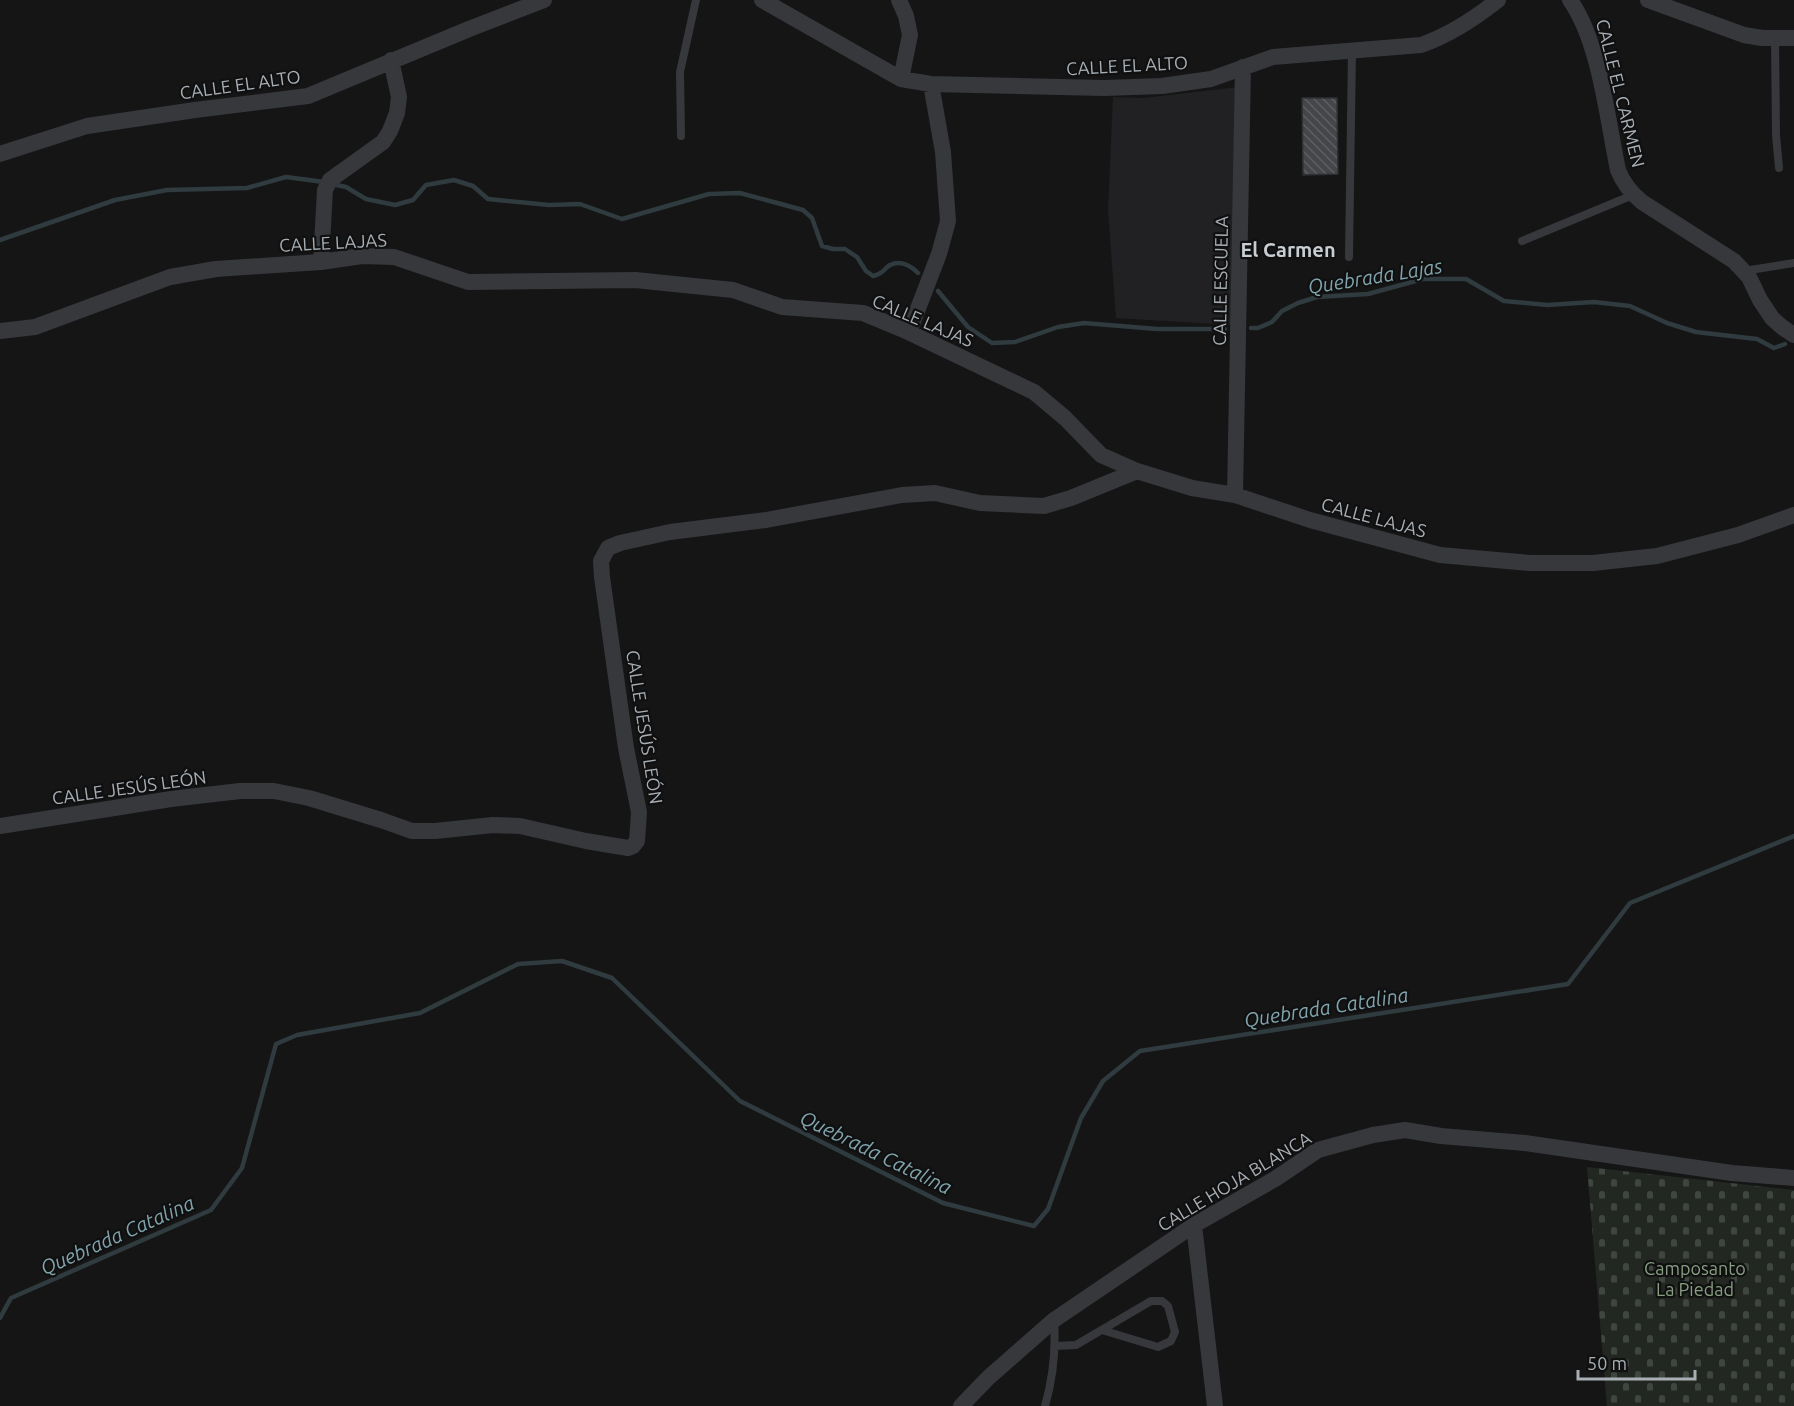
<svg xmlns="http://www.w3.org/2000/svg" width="1794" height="1406" font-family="Ubuntu,sans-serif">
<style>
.built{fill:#212123}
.cemetery{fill:url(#cemetery-stones)}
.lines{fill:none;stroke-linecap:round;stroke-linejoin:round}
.stream{stroke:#2f3b3e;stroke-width:4.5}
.building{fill:url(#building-back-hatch);stroke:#2f3032;stroke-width:1.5}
.lane{stroke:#36383b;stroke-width:8}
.street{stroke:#36383b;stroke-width:16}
.labels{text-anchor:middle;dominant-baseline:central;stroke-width:4.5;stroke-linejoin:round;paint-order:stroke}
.street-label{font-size:18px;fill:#a7afb5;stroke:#101011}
.park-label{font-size:18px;fill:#879e80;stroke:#101011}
.neighbourhood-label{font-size:20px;font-weight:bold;fill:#c8cdd2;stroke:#101011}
.water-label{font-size:20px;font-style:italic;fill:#81a5ad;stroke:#101011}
</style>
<defs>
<pattern id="cemetery-stones" width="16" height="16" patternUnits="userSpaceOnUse" patternTransform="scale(1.5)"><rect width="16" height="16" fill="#222821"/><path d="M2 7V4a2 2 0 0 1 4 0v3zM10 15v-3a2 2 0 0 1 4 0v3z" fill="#3f453f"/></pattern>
<pattern id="building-back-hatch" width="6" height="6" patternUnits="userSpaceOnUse" patternTransform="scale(1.5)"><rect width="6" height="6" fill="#444649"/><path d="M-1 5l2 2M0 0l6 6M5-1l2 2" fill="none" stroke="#5c5e61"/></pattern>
</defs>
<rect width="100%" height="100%" fill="#151516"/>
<path class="built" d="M1239 87 1231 325 1116 318 1108 210 1113 97 1143 98Z"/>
<path class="cemetery" d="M1587 1167 1794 1190V1406H1607Z"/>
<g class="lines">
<path class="stream" d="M332 184 346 187 366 199 395 205 413 200 426 185 454 180 473 186 488 199 549 205 580 204 622 219 709 194 740 193 803 210 812 218 822 246 833 249H845L857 257 866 271 873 276C885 273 883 269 890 265 901 260 911 266 918 273
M0 240 115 200 167 190 247 188 286 177 324 182
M938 291 968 327 992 343 1015 342 1058 327 1084 323 1157 329H1225
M1251 328H1258L1272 322 1282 311 1298 303 1317 297 1368 294 1423 279H1466L1504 301 1547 305 1594 302 1630 306 1667 323 1696 332 1757 339 1774 348 1785 344
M0 1318 11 1298 211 1210 242 1168 276 1044 297 1035 420 1013 518 964 562 961 612 978 740 1101 943 1203 1034 1226 1048 1209 1081 1118 1103 1081 1140 1051 1568 984 1630 903 1794 836"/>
</g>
<path class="building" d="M1302 98H1337L1338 174 1303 175Z"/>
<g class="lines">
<path class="lane" d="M1775 38 1776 135 1779 168
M681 136 680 72 696 0
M1522 241 1633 195
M1349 257 1352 50
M1744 271 1794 263
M1055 1346 1076 1345 1151 1301H1162L1168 1306 1175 1332 1171 1341 1158 1347 1102 1330
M1045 1406C1053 1378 1056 1349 1054 1320"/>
<path class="street" d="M762 0 901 79 931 84 1104 88 1162 86 1211 79 1273 57 1421 45C1450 35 1474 19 1498 0
M899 0 906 16 910 35 901 79
M1570 0C1600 43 1607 118 1618 170 1623 183 1631 193 1642 202L1734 261 1749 277 1760 300 1772 318 1782 327 1794 335
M1648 0 1744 35 1762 38H1794
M0 154 87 126 195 110 308 96 469 29 544 0
M321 262 325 190 330 180 383 142 390 131 397 113 399 97 391 60
M0 331 35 327 170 277 216 269 321 262 362 256 394 257 468 282 635 280 733 290 782 307 863 313 904 330 1034 392 1065 418 1101 455 1137 471 1192 488 1235 495 1310 520 1440 555 1530 563H1593L1657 556 1738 535 1794 515
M909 332 939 254 948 221 943 152 931 84
M1235 495 1243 67
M0 826 171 799 240 791H274L309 798 381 820 412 831H435L493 825 520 826 586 841 628 848 633 846 637 841 639 812 626 748 602 577 601 561 608 548 620 543 670 532 766 520 902 495 935 493 980 503 1044 506 1071 498 1137 471
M1194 1225 1215 1406
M961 1406 988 1378 1054 1320 1194 1225 1275 1179 1318 1150 1373 1135 1405 1130 1441 1136 1525 1143 1732 1173 1794 1178"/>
</g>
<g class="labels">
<g class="street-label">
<text transform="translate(1127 65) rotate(-3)">CALLE EL ALTO</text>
<text transform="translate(240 84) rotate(-8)">CALLE EL ALTO</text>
<text transform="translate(1621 93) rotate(76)">CALLE EL CARMEN</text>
<text transform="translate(333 242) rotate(-3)">CALLE LAJAS</text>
<text transform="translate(1220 281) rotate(-89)">CALLE ESCUELA</text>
<text transform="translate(923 320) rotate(23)">CALLE LAJAS</text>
<text transform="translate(1374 517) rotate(15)">CALLE LAJAS</text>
<text transform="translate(645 727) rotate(81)">CALLE JESÚS LEÓN</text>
<text transform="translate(129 787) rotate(-8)">CALLE JESÚS LEÓN</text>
<text transform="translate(1234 1181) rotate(-31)">CALLE HOJA BLANCA</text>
</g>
<g class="park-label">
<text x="1695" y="1268">Camposanto<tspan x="1695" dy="21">La Piedad</tspan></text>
</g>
<g class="neighbourhood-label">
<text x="1288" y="249">El Carmen</text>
</g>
<g class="water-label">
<text transform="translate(1375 276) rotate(-9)">Quebrada Lajas</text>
<text transform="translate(1326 1007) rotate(-9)">Quebrada Catalina</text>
<text transform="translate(876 1152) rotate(26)">Quebrada Catalina</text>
<text transform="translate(117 1235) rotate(-24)">Quebrada Catalina</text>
</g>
</g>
<path d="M1578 1370v9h117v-9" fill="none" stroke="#a7afb5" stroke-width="3"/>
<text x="1587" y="1370" font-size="18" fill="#a7afb5" stroke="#101011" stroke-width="4.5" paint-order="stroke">50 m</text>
</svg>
